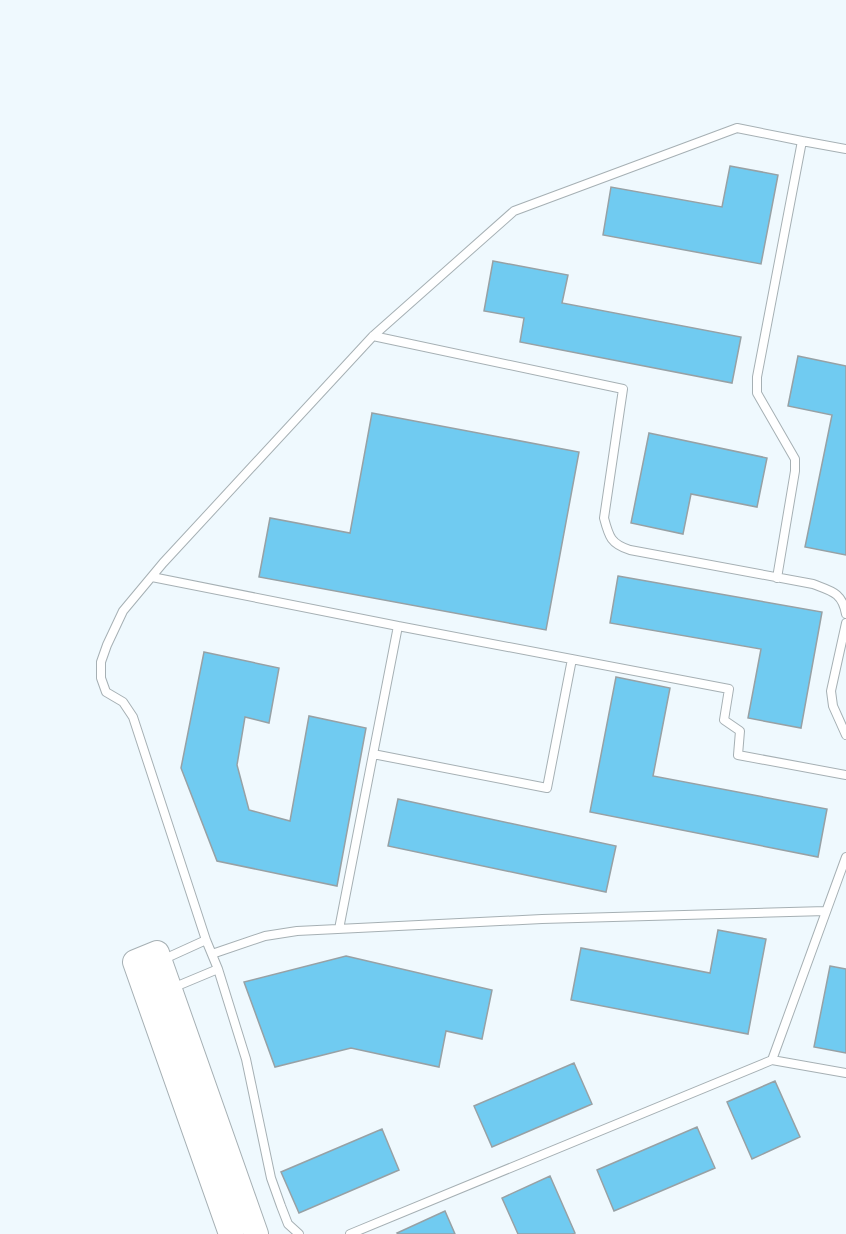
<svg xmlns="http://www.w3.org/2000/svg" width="846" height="1234" font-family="'IBM Plex Serif',serif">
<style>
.building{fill:#70cbf1;stroke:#97a1a5;stroke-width:1.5}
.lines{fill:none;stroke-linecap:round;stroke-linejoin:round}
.lane-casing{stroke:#a6b0b4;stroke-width:10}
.secondary-casing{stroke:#a6b0b4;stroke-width:26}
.lane{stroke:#fff;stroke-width:8}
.secondary{stroke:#fff;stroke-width:24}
</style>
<rect width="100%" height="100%" fill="#eff9fe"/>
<path class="building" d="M730 166 778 175 761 264 603 235 611 187 722 207Z
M493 261 568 275 562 303 741 337 732 383 520 342 524 318 484 311Z
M798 356 846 366V555L805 547 832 415 788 406Z
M372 413 579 452 546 630 259 577 270 518 350 533Z
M649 433 767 458 757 507 691 494 683 534 631 523Z
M618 576 822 612 801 728 748 718 761 649 610 623Z
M204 652 279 668 269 723 245 717 237 765 249 810 290 821 309 716 366 728 337 886 217 861 181 768Z
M616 677 670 688 653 776 827 809 818 857 590 812Z
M398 799 616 846 606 892 388 846Z
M718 930 766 939 748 1034 571 1000 581 948 710 973Z
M346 956 492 990 482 1039 446 1031 439 1067 351 1048 275 1067 244 982Z
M830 966 846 969V1053L814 1047Z
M574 1063 592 1104 492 1147 474 1106Z
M775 1081 800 1137 752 1159 727 1102Z
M697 1127 715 1168 614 1211 597 1170Z
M382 1129 399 1170 299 1213 281 1172Z
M550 1176 575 1233 572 1234H518L502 1198Z
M445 1211 455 1234H398L397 1233Z"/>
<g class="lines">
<defs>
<path id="lane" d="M373 336 623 389 604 518C609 537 611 544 630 550L813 584C831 591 842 592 846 614
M152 577 398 626
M777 578 795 471V459L757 393V377L802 141 846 149
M846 623 831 691 833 706 846 735
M373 754 547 788 572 659
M339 929 398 626 729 689 724 720 740 731 738 755 846 775
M206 940 133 717 123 702 106 692 101 678V662L107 645 123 611 163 563 373 336 514 211 737 128 802 141
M212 954 265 936 297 931 542 919 826 911
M162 960 206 940 218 969 170 989
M218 969 246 1059 271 1178 281 1206 288 1224 299 1234
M772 1060 846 1073
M350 1234 772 1060 846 857"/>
<path id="secondary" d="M231 1234 135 962 157 953 256 1234"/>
</defs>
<use href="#lane" class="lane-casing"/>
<use href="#secondary" class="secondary-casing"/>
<use href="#lane" class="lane"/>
<use href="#secondary" class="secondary"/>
</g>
</svg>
